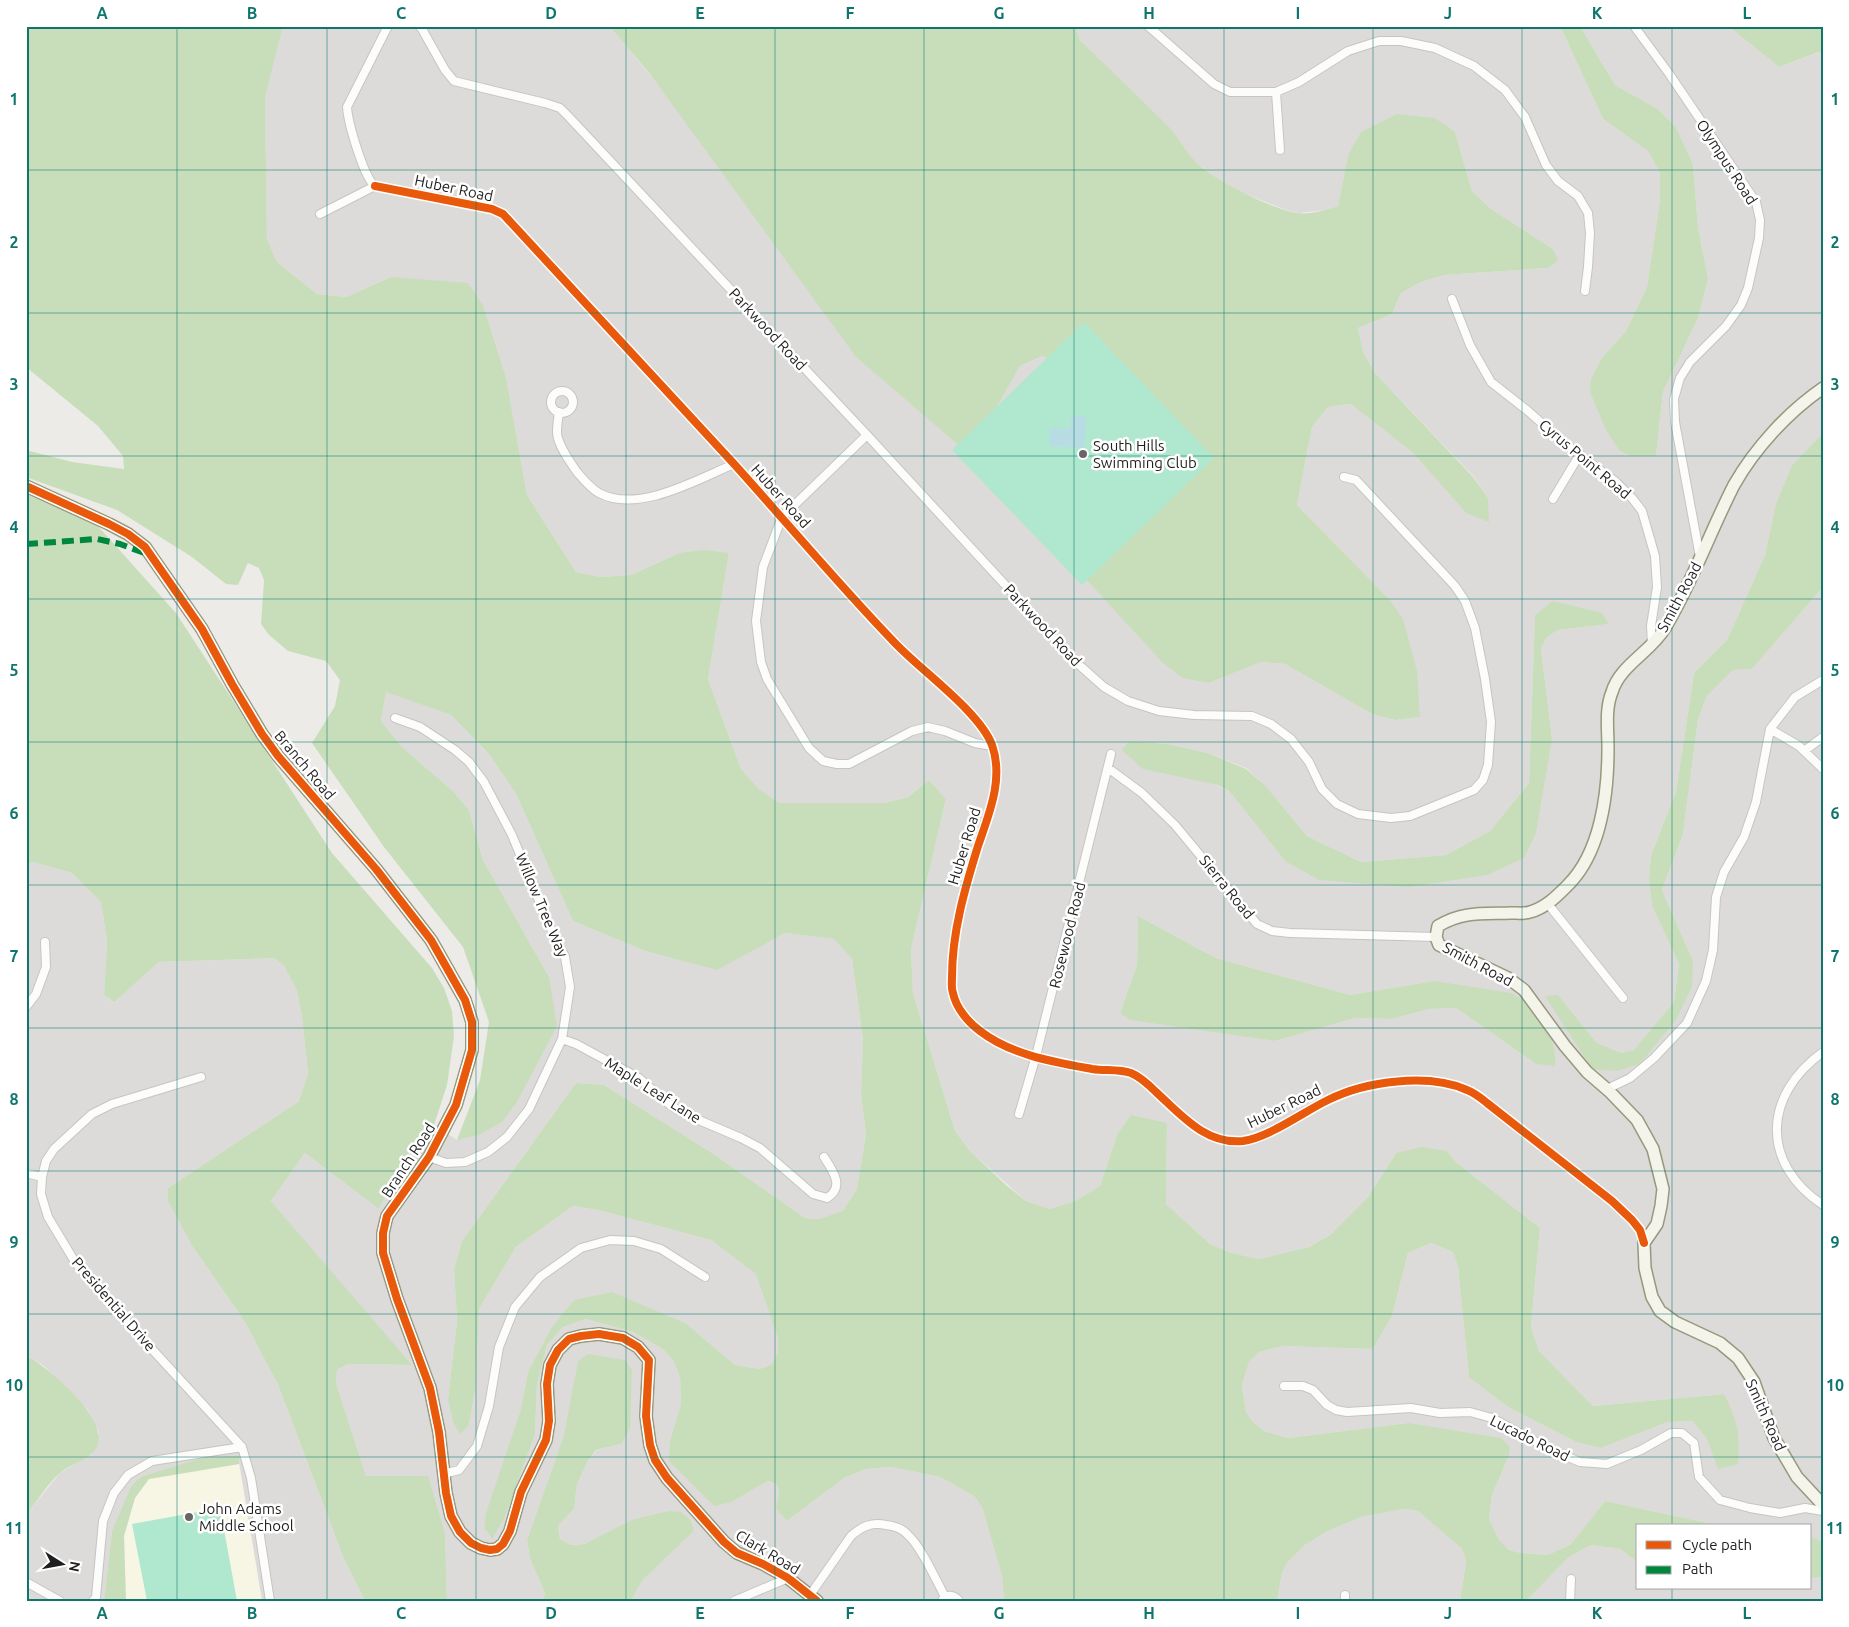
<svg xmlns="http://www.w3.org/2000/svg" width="1849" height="1627" font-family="Ubuntu,sans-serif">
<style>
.residential{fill:#dcdbd9;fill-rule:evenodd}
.education{fill:#f7f5e3}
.forest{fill:#c8deba}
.pitch{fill:#afe8ce}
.water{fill:#b8dce3}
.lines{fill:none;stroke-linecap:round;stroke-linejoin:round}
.street-casing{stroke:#c6c5c3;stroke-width:10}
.secondary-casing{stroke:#97987e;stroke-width:14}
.street{stroke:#fcfcfb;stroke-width:8}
.secondary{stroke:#f4f4ea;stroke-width:11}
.quiet{stroke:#00873e;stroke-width:6;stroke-dasharray:12 6;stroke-linecap:butt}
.cycleway-casing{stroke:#fff;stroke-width:11}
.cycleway{stroke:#e8590c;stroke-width:8}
.grid{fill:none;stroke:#0f766e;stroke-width:1;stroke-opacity:0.55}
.poi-dot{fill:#676665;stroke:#fff;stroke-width:2}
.labels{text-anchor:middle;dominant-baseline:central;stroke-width:5;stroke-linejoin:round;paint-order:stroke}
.street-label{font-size:15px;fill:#1f1f1f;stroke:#fff}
.poi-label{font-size:15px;fill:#1f1f1f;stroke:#fff;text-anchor:start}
.neatline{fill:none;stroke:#0f766e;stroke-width:2}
.grid-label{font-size:16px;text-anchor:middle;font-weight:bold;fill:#0f766e}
</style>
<rect width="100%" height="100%" fill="#edebe7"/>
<path class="residential" d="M283 26H609L970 455 1020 366 1042 356 1087 375 1209 683 1261 662 1285 664 1372 714 1395 720 1420 717 1389 599 1297 505 1312 427 1328 407 1352 404 1412 452 1466 513 1488 498 1475 478 1375 373 1363 352 1358 328 1392 314 1401 293 1421 282 1444 275 1548 268 1553 249 1491 209 1472 191 1455 132 1348 155 1338 206 1325 210 1299 213 1286 210 1236 190 1214 176 1193 160 1170 129 1080 40 1075 26H1560L1603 119 1648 151 1660 173V200L1647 287 1626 331 1602 358 1656 456 1663 392 1698 318 1708 279 1698 227 1693 164 1676 127 1658 109 1615 85 1580 26H1728L1779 67 1820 52 1823 53V433L1792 465 1776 503 1765 555 1727 640 1694 673 1676 792 1651 855 1649 880 1652 906 1679 964 1674 1002 1634 1051 1622 1053 1597 1043 1558 995 1617 1071 1676 1020 1693 961 1662 890 1683 834 1698 720 1707 696 1733 670 1752 669 1823 587V1542L1810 1536V1526H1722L1605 1501 1571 1544 1548 1555 1521 1553 1509 1550 1499 1541 1489 1519 1492 1495 1508 1458 1408 1423 1288 1438 1264 1431 1253 1422 1246 1412 1242 1385 1249 1361 1259 1352 1283 1346 1373 1349 1392 1316 1408 1253 1431 1243 1453 1252 1458 1266 1469 1376 1508 1407 1576 1442 1601 1448 1668 1422 1692 1421 1707 1439 1724 1394 1593 1406 1539 1351 1531 1327 1540 1228 1457 1163 1447 1151 1396 1153 1368 1197 1330 1235 1309 1247 1259 1259 1232 1253 1210 1244 1166 1204 1167 1124 1117 1135 1100 1186 1075 1201 1050 1209 1026 1201 970 1151 955 1131 913 993 911 949 946 799 929 780 908 797 884 803H779L759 789 741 769 708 679 729 553H679L631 575 601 577 576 572 527 495 506 377 483 305 391 277 346 297 317 294 277 262 267 239 265 98ZM1535 615 1609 624 1558 630 1547 637 1541 648 1552 739 1487 875 1285 861 1229 791 1129 741 1168 744 1208 753 1246 768 1265 785 1307 836 1361 862 1446 855 1490 831 1529 783ZM1138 916 1216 958 1350 995 1434 981 1536 1064 1456 1008 1429 1009 1392 1019 1355 1018 1275 1041 1120 1013 1137 965Z
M386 691 451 715 489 754 516 794 573 921 645 951 716 969 785 933 835 939 852 959 863 1040 861 1094 866 1134 857 1189 844 1211 818 1219 805 1218 712 1153 604 1085 576 1083 462 1241 454 1269 457 1321 448 1398 469 1425 476 1385 479 1309 516 1247 573 1206 598 1210 711 1240 757 1274 778 1338V1352L772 1364 760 1369 735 1365 687 1324 574 1300 528 1372 520 1412 484 1528 491 1538 505 1517 535 1434 537 1384 547 1345 563 1327 586 1319 633 1332 663 1349 673 1360 680 1377 681 1404 670 1440 732 1502 768 1481 776 1484 779 1490 776 1509 787 1521 844 1478 866 1469 891 1467 940 1477 974 1496 982 1507 1002 1576 1004 1601H631L642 1581 694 1531 691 1520 681 1513 631 1520 584 1544 571 1545 560 1539 558 1526 574 1509 577 1484 588 1461 597 1450 621 1444 578 1362 563 1438 527 1540 530 1559 545 1593 543 1601H447L445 1534 366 1476 336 1383 337 1370 348 1364 411 1365 271 1201 305 1153 379 1209 413 1143 434 1125 457 1140 549 977 483 860 469 810 453 791 403 748 381 721Z
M33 862 72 873 101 902 107 942 104 995 113 1002 159 962 274 958 284 966 297 991 302 1017 308 1075 299 1101 168 1188 193 1247 245 1322 278 1385 344 1559 365 1601H262L238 1456 139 1477 112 1531 104 1601H26V1511H29L60 1473 91 1455 99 1432 88 1410 43 1365 26 1355V864Z
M1405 1509 1418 1511 1462 1549 1466 1561 1460 1601H1277L1282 1573 1287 1563 1305 1545 1328 1531 1361 1517Z
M1591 1545 1620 1549 1638 1563V1588H1810V1578L1823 1577V1601H1526L1569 1557Z"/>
<path class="education" d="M239 1464 262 1601H126L124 1536 135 1498 149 1479Z"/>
<path class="forest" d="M26 26H283L265 98 267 239 277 262 317 294 346 297 391 277 468 283 483 305 506 377 527 495 576 572 601 577 631 575 679 553 704 550 729 553 708 679 741 769 759 789 779 803H884L908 797 929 780 946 799 911 949 913 993 955 1131 970 1151 1006 1185 1026 1201 1050 1209 1075 1201 1100 1186 1117 1135 1131 1115 1167 1123 1166 1204 1210 1244 1232 1253 1259 1259 1309 1247 1330 1235 1368 1197 1396 1153 1421 1147 1447 1151 1457 1163 1540 1228 1531 1327 1539 1351 1593 1406 1724 1394C1738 1422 1740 1432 1738 1464L1718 1469 1707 1439 1692 1421 1668 1422 1601 1448 1576 1442 1508 1407 1469 1377 1458 1266 1453 1252 1431 1243 1408 1253 1392 1316 1373 1349 1283 1346 1259 1352 1249 1362 1242 1385 1246 1412 1253 1422 1264 1431 1288 1438 1408 1423 1501 1438 1510 1447 1508 1458 1492 1495 1489 1519 1499 1540 1509 1550 1521 1553 1548 1555 1571 1544 1605 1501 1722 1526H1638V1563L1620 1549 1591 1545 1569 1557 1526 1601H1460L1466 1561 1462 1549 1418 1511 1405 1509 1361 1517 1328 1531 1305 1545 1287 1563 1282 1573 1277 1601H1004L1002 1576 982 1507 974 1496 940 1477 891 1467 866 1469 844 1478 787 1521 776 1509 779 1490 776 1484 768 1481 732 1502 714 1506 669 1461 670 1440 681 1404 680 1377 673 1360 663 1349 633 1332 586 1319 563 1327 547 1345 537 1384 535 1434 505 1517 492 1539 484 1528 486 1513 520 1412 528 1372 552 1327 574 1300 612 1292 687 1324 735 1365 760 1369 772 1364 778 1352V1338L756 1274 711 1240 598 1210 573 1206 516 1247 479 1309 476 1385 469 1425 460 1434 453 1422 448 1398 457 1321 454 1269 462 1241 576 1083 604 1085 712 1153 805 1218 818 1219 843 1211 857 1189 866 1134 861 1094 863 1040 852 959 834 939 785 933 717 970 645 951 573 921 516 794 489 754 451 715 386 692 381 721 403 748 453 791 469 810 483 860 549 977 557 1026 517 1102 502 1122 481 1134 457 1140 480 1080 489 1022 463 947 384 847 312 743 335 706 340 680 326 661 288 651 269 635 261 624 264 580 259 568 248 563 238 585 226 584 192 557 117 510 26 477V450L72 462 124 469 123 456 98 426 26 367Z
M609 26H1075L1080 40C1109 68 1138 97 1167 125 1177 135 1183 148 1193 159 1211 179 1269 208 1297 213 1309 215 1326 210 1338 206L1348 155 1361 132 1397 114 1435 118 1455 132 1472 191 1491 209 1553 249 1558 261 1548 268 1444 275 1421 282 1401 293 1392 314 1358 328 1363 352 1375 373 1474 478 1488 498 1489 522 1466 513 1412 452 1351 404 1328 407 1312 427 1297 505 1389 599 1403 619 1417 671 1420 717 1395 720 1372 714 1285 664 1261 662 1209 683 1183 678 1163 663 1086 579 1087 375 1042 356 1020 366 970 455 856 357 650 74Z
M1560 26H1580L1615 85 1658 109 1676 127 1693 164 1698 227 1708 279 1698 318 1663 392 1656 456H1631L1620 451 1606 430 1590 392 1591 379 1602 358 1626 331 1647 287 1660 200V173L1648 151 1603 119Z
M1728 26H1823V53L1819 52 1779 67Z
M1823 433V587L1752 669 1733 670 1707 696 1698 720 1683 834 1662 890 1693 961 1692 987 1676 1020 1640 1064 1617 1071 1592 1069 1545 996 1558 995 1597 1043 1622 1053 1634 1050 1674 1002 1679 964 1652 906 1649 880 1651 855 1676 792 1694 673 1727 640 1765 555 1776 503 1792 465Z
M26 494 97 525 176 613 332 853 432 968 444 988 452 1011 454 1036 447 1085 434 1125 413 1143 379 1209 305 1153 271 1201 412 1365 348 1364 337 1370 336 1383 366 1476H428L445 1534 447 1601H365L344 1559 278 1385 245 1322 193 1247 168 1201V1188L299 1101 308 1074 302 1017 297 991 284 966 274 958 159 962 114 1002 104 995 107 942 101 902 72 873 33 862 26 864Z
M1553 601 1602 613 1609 624 1558 630 1547 637 1541 648 1552 739 1536 833 1524 858 1487 875 1409 887 1319 880 1285 861 1229 791 1218 785 1143 769 1122 750 1129 741 1168 744 1208 753 1246 769 1265 785 1307 836 1361 862 1446 855 1490 831 1529 783 1535 615Z
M1138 916 1216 958 1350 995 1434 981 1511 993C1538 1006 1557 1035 1555 1066L1536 1064 1456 1008 1429 1009 1392 1019 1355 1018 1275 1041 1130 1020 1120 1013 1137 965Z
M588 1354 625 1360 632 1370 630 1428 621 1444 596 1450 588 1461 577 1484 574 1509 558 1526 560 1539 571 1545 584 1544 631 1520 669 1511 681 1512 691 1520 694 1531 642 1581 631 1601H543L545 1593 530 1559 527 1540 563 1438 578 1361Z
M26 1355C47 1367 110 1418 97 1446 90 1461 72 1463 60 1473 49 1482 38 1500 29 1511H26Z
M239 1456V1464L149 1479 135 1498 124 1536 126 1601H104L112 1531 131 1487 140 1477 202 1458Z
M1810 1536 1823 1542V1577L1810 1578Z"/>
<path class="pitch" d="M1084 322 1214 458 1082 585 952 450Z
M220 1508 237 1601H147L132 1524Z"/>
<path class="water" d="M1071 415 1086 416 1084 448 1049 446 1050 428 1070 429Z"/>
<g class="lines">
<defs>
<path id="street" d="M419 26 422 29 445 70 454 81 545 103 560 108 568 116 867 435 1077 663 1104 687 1128 701 1159 711 1194 715 1252 716 1271 724 1291 739 1309 762 1322 789 1337 804 1358 814 1391 818 1410 816 1474 790 1483 780 1488 765 1491 722 1485 679 1475 628 1465 601 1455 586 1356 480 1344 477
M1148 26 1214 84 1230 92H1276L1299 82 1348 51 1379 41H1401L1435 48 1474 66 1505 90 1525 117 1546 165 1558 181 1578 196 1588 213 1590 233 1588 267 1585 291
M1634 26 1670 75 1756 202 1760 220 1759 238 1748 288 1741 305 1726 326 1690 362 1680 378 1674 399 1675 422 1700 557
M1276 92 1280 150
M375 186 492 209 503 214C580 298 658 381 735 465 788 524 839 585 894 642 920 670 979 711 992 745 1004 779 989 814 978 846 965 888 952 932 952 977 952 983 951 988 953 993 956 1008 968 1022 980 1031 1011 1055 1054 1062 1092 1069 1105 1071 1119 1069 1131 1073 1141 1077 1149 1085 1156 1092 1181 1115 1206 1145 1243 1141 1270 1137 1303 1112 1328 1100 1366 1081 1428 1073 1467 1090 1475 1093 1481 1098 1487 1103L1612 1201 1632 1220 1640 1230 1644 1243
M375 186C364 178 348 123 347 107L388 26
M320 214 375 186
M1452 299 1470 345 1491 382 1528 411 1565 444 1616 482 1632 498 1642 511 1655 556 1657 587 1651 626 1652 645
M551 402a11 11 0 1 1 22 0a11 11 0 1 1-22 0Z
M559 412C558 419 557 425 557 432 557 444 570 462 577 472 584 480 590 488 599 493 638 514 698 479 734 464
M867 435 782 517 763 567 756 621 761 662 767 679 809 748 823 761 837 764H849L912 731 928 727 945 731 975 743 992 746
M1553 499 1580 454
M395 718 420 727 455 750 469 762 484 782 512 835 549 925 565 957 570 987 562 1039 529 1109 507 1137 488 1152 465 1162 446 1163 429 1157
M1770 729 1799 746 1823 769
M1804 751 1823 737
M1108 768 1142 793 1175 825 1257 924 1272 931 1290 933 1436 937
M1548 904 1623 998
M26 1007 36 994 46 967 45 942
M562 1039 576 1044 639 1078 670 1105 687 1115 741 1138 760 1148 813 1194 827 1198C845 1187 833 1171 824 1157
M1823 1052C1763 1095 1760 1163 1823 1205
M201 1077 112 1104 92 1114 54 1149 46 1161 42 1177 41 1194 48 1217 75 1262 104 1297 242 1447 251 1478 270 1601
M1607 1089 1630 1078 1654 1058 1687 1023 1706 981 1713 950 1716 897 1724 872 1744 837 1756 802 1770 729 1795 697 1823 680
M1019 1114 1036 1056 1111 754
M26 1173 42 1177
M1284 1386H1303L1313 1390 1327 1405 1336 1410 1347 1412 1411 1408 1440 1413 1470 1412 1492 1418 1551 1450 1580 1462 1607 1464 1641 1450 1671 1433H1682L1694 1443 1699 1477 1720 1500 1750 1508 1780 1513 1805 1508 1823 1511
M443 1474 459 1470 477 1446 489 1406 499 1347 515 1307 540 1277 581 1248 610 1240 634 1241 661 1249 705 1277
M26 1582 60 1601
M810 1595 851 1536C862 1526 872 1522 886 1525 894 1526 902 1528 907 1534 921 1546 936 1580 945 1597
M1345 1595V1601
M943 1599C948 1594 955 1595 959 1601
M93 1601 96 1597 103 1521 114 1493 128 1475 152 1461 242 1447
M734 1601 788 1578
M1570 1601 1571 1579"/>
<path id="secondary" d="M1823 388C1788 412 1755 448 1734 485 1710 532 1692 583 1665 628 1651 652 1620 665 1612 692 1605 709 1608 729 1608 748 1608 793 1601 853 1567 886 1556 897 1545 908 1530 912 1525 914 1517 913 1511 913 1483 914 1463 911 1438 926L1436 937 1439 945 1508 978 1524 990 1565 1046 1587 1072 1609 1091 1637 1120 1653 1149 1663 1189 1661 1206 1657 1224 1644 1243 1645 1268 1652 1297 1660 1311 1675 1322 1720 1343 1738 1358 1754 1382 1774 1438 1797 1477 1823 1505
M26 486 109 524 128 534 145 547 202 629 232 684 262 734 278 756 376 869 431 940 465 1000 472 1022V1050L456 1105 429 1157 387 1216 383 1233V1253L397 1299 430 1388 439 1432 446 1493 451 1516 460 1532 471 1543 481 1548 490 1550 497 1549 503 1544 510 1531 521 1492 546 1440 549 1421 547 1384 550 1365 558 1350 569 1339 581 1336 599 1334 623 1338 638 1347 649 1360 646 1416 650 1445 655 1460 667 1478 724 1542 737 1553 763 1564 788 1578 817 1601"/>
</defs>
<use href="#street" class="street-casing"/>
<use href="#secondary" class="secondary-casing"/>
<use href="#street" class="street"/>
<use href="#secondary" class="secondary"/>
<path class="quiet" d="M26 544 97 539 120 544 147 554"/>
<defs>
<path id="cycleway" d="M375 186 492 209 503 214C580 298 658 381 735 465 788 524 839 585 894 642 920 670 979 711 992 745 1004 779 989 814 978 846 965 888 952 932 952 977 952 983 951 988 953 993 956 1008 968 1022 980 1031 1011 1055 1054 1062 1092 1069 1105 1071 1119 1069 1131 1073 1141 1077 1149 1085 1156 1092 1181 1115 1206 1145 1243 1141 1270 1137 1303 1112 1328 1100 1366 1081 1428 1073 1467 1090 1475 1093 1481 1098 1487 1103L1612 1201 1632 1220 1640 1230 1644 1243
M26 486 109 524 128 534 145 547 202 629 232 684 262 734 278 756 376 869 431 940 465 1000 472 1022V1050L456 1105 429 1157 387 1216 383 1233V1253L397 1299 430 1388 439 1432 446 1493 451 1516 460 1532 471 1543 481 1548 490 1550 497 1549 503 1544 510 1531 521 1492 546 1440 549 1421 547 1384 550 1365 558 1350 569 1339 581 1336 599 1334 623 1338 638 1347 649 1360 646 1416 650 1445 655 1460 667 1478 724 1542 737 1553 763 1564 788 1578 817 1601"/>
</defs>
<use href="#cycleway" class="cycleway-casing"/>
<use href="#cycleway" class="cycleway"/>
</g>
<path class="grid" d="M177 26V1601M327 26V1601M476 26V1601M626 26V1601M775 26V1601M924 26V1601M1074 26V1601M1224 26V1601M1373 26V1601M1522 26V1601M1672 26V1526M26 170H1823M26 313H1823M26 456H1823M26 599H1823M26 742H1823M26 885H1823M26 1028H1823M26 1171H1823M26 1314H1823M26 1457H1823M1672 1588V1601"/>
<g class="poi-dot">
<circle cx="1083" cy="454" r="5"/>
<circle cx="189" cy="1517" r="5"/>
</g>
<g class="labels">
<g class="street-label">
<text transform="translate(1727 162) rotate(57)">Olympus Road</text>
<text transform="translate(454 188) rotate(12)">Huber Road</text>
<text transform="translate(768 329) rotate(47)">Parkwood Road</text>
<text transform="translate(1585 459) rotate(40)">Cyrus Point Road</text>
<text transform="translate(781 496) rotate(48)">Huber Road</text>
<text transform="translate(1679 597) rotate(-62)">Smith Road</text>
<text transform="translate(1043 625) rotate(47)">Parkwood Road</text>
<text transform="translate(305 765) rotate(50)">Branch Road</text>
<text transform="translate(964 846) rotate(-73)">Huber Road</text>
<text transform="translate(1227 887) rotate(51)">Sierra Road</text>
<text transform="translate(542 905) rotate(67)">Willow Tree Way</text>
<text transform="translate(1067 935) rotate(-76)">Rosewood Road</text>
<text transform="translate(1478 964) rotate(28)">Smith Road</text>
<text transform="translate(653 1090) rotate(32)">Maple Leaf Lane</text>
<text transform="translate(1284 1106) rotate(-26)">Huber Road</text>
<text transform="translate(408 1160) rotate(-57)">Branch Road</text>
<text transform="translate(114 1304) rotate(49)">Presidential Drive</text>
<text transform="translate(1766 1415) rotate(66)">Smith Road</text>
<text transform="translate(1530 1438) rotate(26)">Lucado Road</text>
<text transform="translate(768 1552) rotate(31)">Clark Road</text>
</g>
<g class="poi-label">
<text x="1093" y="445">South Hills<tspan x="1093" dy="17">Swimming Club</tspan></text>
<text x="199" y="1508">John Adams<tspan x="199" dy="17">Middle School</tspan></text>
</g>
</g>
<rect width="1849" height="1627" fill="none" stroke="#ffffff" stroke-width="55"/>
<rect x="1636" y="1524" width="175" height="65" fill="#ffffff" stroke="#a5a5a5"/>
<rect x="1646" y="1541" width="25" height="8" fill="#e8590c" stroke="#a5a5a5"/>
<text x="1682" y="1550" font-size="15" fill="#1f1f1f">Cycle path</text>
<rect x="1646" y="1566" width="25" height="8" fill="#00873e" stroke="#a5a5a5"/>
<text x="1682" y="1574" font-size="15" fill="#1f1f1f">Path</text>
<g transform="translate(62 1564) rotate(101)" stroke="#ffffff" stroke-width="4" paint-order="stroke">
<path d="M0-4L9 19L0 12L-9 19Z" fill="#1f1f1f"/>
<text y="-8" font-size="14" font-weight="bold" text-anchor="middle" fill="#1f1f1f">N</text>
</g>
<rect x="28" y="28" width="1794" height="1572" class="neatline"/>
<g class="grid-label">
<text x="102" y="19">A</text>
<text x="252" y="19">B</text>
<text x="401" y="19">C</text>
<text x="551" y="19">D</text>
<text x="700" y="19">E</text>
<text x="850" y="19">F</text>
<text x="999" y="19">G</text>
<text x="1149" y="19">H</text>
<text x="1298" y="19">I</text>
<text x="1448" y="19">J</text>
<text x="1597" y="19">K</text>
<text x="1747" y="19">L</text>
<text x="14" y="105">1</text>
<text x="1835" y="105">1</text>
<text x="14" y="248">2</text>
<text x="1835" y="248">2</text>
<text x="14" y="390">3</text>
<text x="1835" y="390">3</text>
<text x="14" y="533">4</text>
<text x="1835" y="533">4</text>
<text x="14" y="676">5</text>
<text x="1835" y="676">5</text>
<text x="14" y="819">6</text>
<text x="1835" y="819">6</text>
<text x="14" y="962">7</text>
<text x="1835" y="962">7</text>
<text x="14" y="1105">8</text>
<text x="1835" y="1105">8</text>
<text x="14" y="1248">9</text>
<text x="1835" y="1248">9</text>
<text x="14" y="1391">10</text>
<text x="1835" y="1391">10</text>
<text x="14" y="1534">11</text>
<text x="1835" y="1534">11</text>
<text x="102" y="1619">A</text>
<text x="252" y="1619">B</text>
<text x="401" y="1619">C</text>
<text x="551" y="1619">D</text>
<text x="700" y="1619">E</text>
<text x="850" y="1619">F</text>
<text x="999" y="1619">G</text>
<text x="1149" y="1619">H</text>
<text x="1298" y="1619">I</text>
<text x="1448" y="1619">J</text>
<text x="1597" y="1619">K</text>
<text x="1747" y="1619">L</text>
</g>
</svg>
